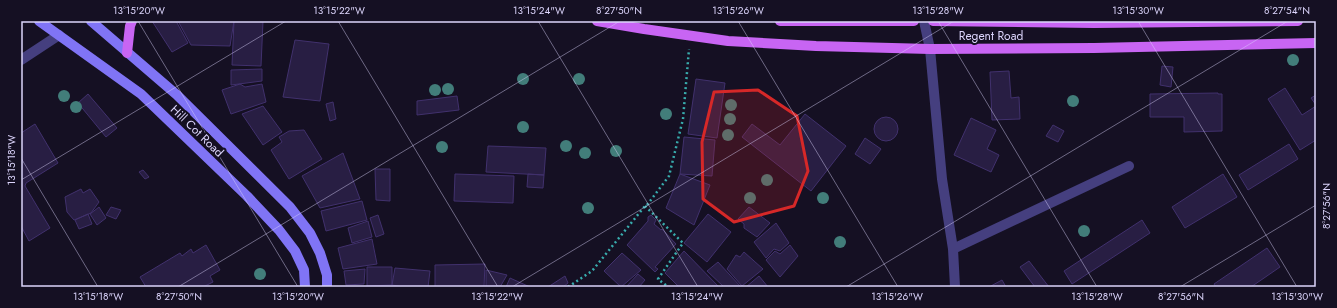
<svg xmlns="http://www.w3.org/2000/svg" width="1337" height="308" font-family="Jost,sans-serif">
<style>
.building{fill:#281e43;stroke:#41316d}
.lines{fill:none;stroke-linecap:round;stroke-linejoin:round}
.path{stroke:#38acad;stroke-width:2.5;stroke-dasharray:2 3;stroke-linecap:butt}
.minor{stroke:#453f7f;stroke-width:10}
.secondary{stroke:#8074f5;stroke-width:10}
.primary{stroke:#c865f3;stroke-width:10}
.tree{fill:#427d7a}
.marked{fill:#d62828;fill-opacity:0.2;stroke:#d62828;stroke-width:3;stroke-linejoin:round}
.ticks{fill:none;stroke:#dcd5fc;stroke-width:1;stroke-opacity:0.45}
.labels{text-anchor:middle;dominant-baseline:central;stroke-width:4;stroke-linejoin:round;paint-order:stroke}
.street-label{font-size:12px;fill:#dcd5fc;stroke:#151023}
.neatline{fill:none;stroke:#dcd5fc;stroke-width:1.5}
.ticks-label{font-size:10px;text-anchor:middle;fill:#dcd5fc}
</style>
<rect width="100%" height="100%" fill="#151023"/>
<path class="building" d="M152 21H176L188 43 172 52Z
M178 21H234L230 46 191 45Z
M234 21H263L261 66 232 65Z
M295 40 329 44 320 101 283 97Z
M1162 66 1173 67 1171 87 1160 85Z
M262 69V81L231 85V70Z
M1009 71 1011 98 1019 97 1020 119 992 120 990 72Z
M696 79 725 83 717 138 688 134Z
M240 84 245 87 262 84 266 102 231 114 222 90Z
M1285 88 1302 115 1316 106V140L1300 150 1268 99Z
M1218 93V94H1222V131L1184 132V117H1150V94Z
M88 94 117 128 106 137 78 103Z
M1316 95V105L1311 98Z
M457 96 459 110 417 115V101Z
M333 102 336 119 330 121 326 104Z
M263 106 282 132 263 145 242 114Z
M805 114 846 146 811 191 742 137 752 124 780 145Z
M874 129a12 12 0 1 1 24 0a12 12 0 1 1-24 0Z
M971 118 996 130 987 149 999 155 991 172 954 155Z
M35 124 58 163 26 183 25 186 50 228 29 241 21 226V136L22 135 21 133Z
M1053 125 1064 131 1058 142 1046 136Z
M304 130 322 159 289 179 271 150 282 142 279 137 289 131Z
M684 137 715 140 712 176 680 174Z
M865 138 881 149 870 164 855 154Z
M1289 144 1298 159 1248 190 1239 175Z
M488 146 546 148 544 175 486 172Z
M343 153 360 199 320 208 302 176Z
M375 169H390V201L376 200Z
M143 170 149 177 145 179 139 172Z
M455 174 514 176 513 203 454 201Z
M528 174 544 175 543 188 527 187Z
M680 174 710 185 694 225 666 208Z
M1223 174 1237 197 1185 228 1172 207Z
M81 189 83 193 90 189 99 202 91 213 74 220 67 212 65 197Z
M362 201 367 220 326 231 321 211Z
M99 207 106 218 97 225 90 214Z
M111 207 121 210 116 219 106 215Z
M749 207 770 223 757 237 744 228V224L738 219Z
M88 214 92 224 79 229 75 220Z
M708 214 731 232 707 262 684 243Z
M378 215 384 234 376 237 370 218Z
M651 215 656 220 654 224 661 230 662 229 676 244 655 267 658 269 655 272 627 245 648 221V217Z
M1142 220 1150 233 1072 284 1064 271Z
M368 221 372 237 352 243 348 228Z
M776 223 789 243 780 251 774 249 766 258 754 242Z
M372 239 377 264 343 269 338 248Z
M206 245 220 270 210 276 213 282 203 287H146L140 277 180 253 182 256 191 249 193 253Z
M790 245 798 256 780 277 766 260 775 251 780 254Z
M1267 248 1280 267 1251 287H1216L1214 284Z
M684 251 719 287H679L665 273Z
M744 252 763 269 742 286 727 269 736 255 740 257Z
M622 253 641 270 621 287 604 271Z
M1029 261 1049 287H1035L1020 267Z
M718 262 741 287H724L707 271Z
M485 264 484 287H435V265Z
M367 267H392V285L367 286Z
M395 268 430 271 428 287H404L392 285Z
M365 269 364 284 346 285 344 271Z
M486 270 507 275 500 287H486Z
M638 274 645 280 639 287H626Z
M565 276 568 283 563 287H548Z
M759 276 768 287H746Z
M510 278 530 287H506Z
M1002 280 1006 287H989Z"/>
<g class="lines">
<path class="path" d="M645 206 683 243 658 279 668 287
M568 287 592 271 645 206 647 205 669 176 683 119 689 49"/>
<path class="minor" d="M924 21 930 49 942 179 953 249 955 287
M21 60 59 35
M953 249 1129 166"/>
<path class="secondary" d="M39 21 141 94 247 196 279 230 295 251 304 270 305 287
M91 21 177 95 290 207 310 233 320 253 327 275V287"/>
<path class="primary" d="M597 21 644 29 728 41 816 46 930 49 1094 48 1316 43
M780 21H914
M933 21 1094 23 1298 21
M127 53 130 26 132 21"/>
</g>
<g class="tree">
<circle cx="1293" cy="60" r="6"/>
<circle cx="523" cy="79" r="6"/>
<circle cx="579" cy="79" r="6"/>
<circle cx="448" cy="89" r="6"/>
<circle cx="435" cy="90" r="6"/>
<circle cx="64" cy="96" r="6"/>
<circle cx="1073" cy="101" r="6"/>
<circle cx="731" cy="105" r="6"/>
<circle cx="76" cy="107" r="6"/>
<circle cx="666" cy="114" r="6"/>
<circle cx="730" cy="119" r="6"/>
<circle cx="523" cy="127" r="6"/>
<circle cx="728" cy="135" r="6"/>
<circle cx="566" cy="146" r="6"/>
<circle cx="442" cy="147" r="6"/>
<circle cx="616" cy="151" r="6"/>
<circle cx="585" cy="153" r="6"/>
<circle cx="767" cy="180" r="6"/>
<circle cx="750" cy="198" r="6"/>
<circle cx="823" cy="198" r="6"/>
<circle cx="588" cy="208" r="6"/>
<circle cx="1084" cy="231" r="6"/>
<circle cx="840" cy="242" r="6"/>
<circle cx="260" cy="274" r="6"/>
</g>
<path class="marked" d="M758 90 797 116 808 171 794 206 734 222 703 199 702 142 714 92Z"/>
<path class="ticks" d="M138 21 298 287M338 21 498 287M538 21 698 287M738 21 898 287M938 21 1097 287M1138 21 1297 287M21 158 98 287M21 180 286 21M178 287 620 21M512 287 954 21M846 287 1288 21M1180 287 1316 205"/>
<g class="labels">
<g class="street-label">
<text x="991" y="36">Regent Road</text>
<text transform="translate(197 131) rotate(44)">Hill Cot Road</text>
</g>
</g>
<rect width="1337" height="308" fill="none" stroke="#151023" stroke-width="44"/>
<rect x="22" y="22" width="1293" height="264" class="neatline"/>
<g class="ticks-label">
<text x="139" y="14">13°15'20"W</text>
<text x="339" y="14">13°15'22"W</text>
<text x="539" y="14">13°15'24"W</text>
<text x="619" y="14">8°27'50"N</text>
<text x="738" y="14">13°15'26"W</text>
<text x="938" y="14">13°15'28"W</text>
<text x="1138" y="14">13°15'30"W</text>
<text x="1287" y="14">8°27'54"N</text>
<text transform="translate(11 160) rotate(-90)" y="4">13°15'18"W</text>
<text transform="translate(1326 206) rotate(-90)" y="4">8°27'56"N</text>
<text x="98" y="300">13°15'18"W</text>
<text x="179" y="300">8°27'50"N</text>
<text x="298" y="300">13°15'20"W</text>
<text x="497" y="300">13°15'22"W</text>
<text x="697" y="300">13°15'24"W</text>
<text x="897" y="300">13°15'26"W</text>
<text x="1097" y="300">13°15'28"W</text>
<text x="1181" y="300">8°27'56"N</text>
<text x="1297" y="300">13°15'30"W</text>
</g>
</svg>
